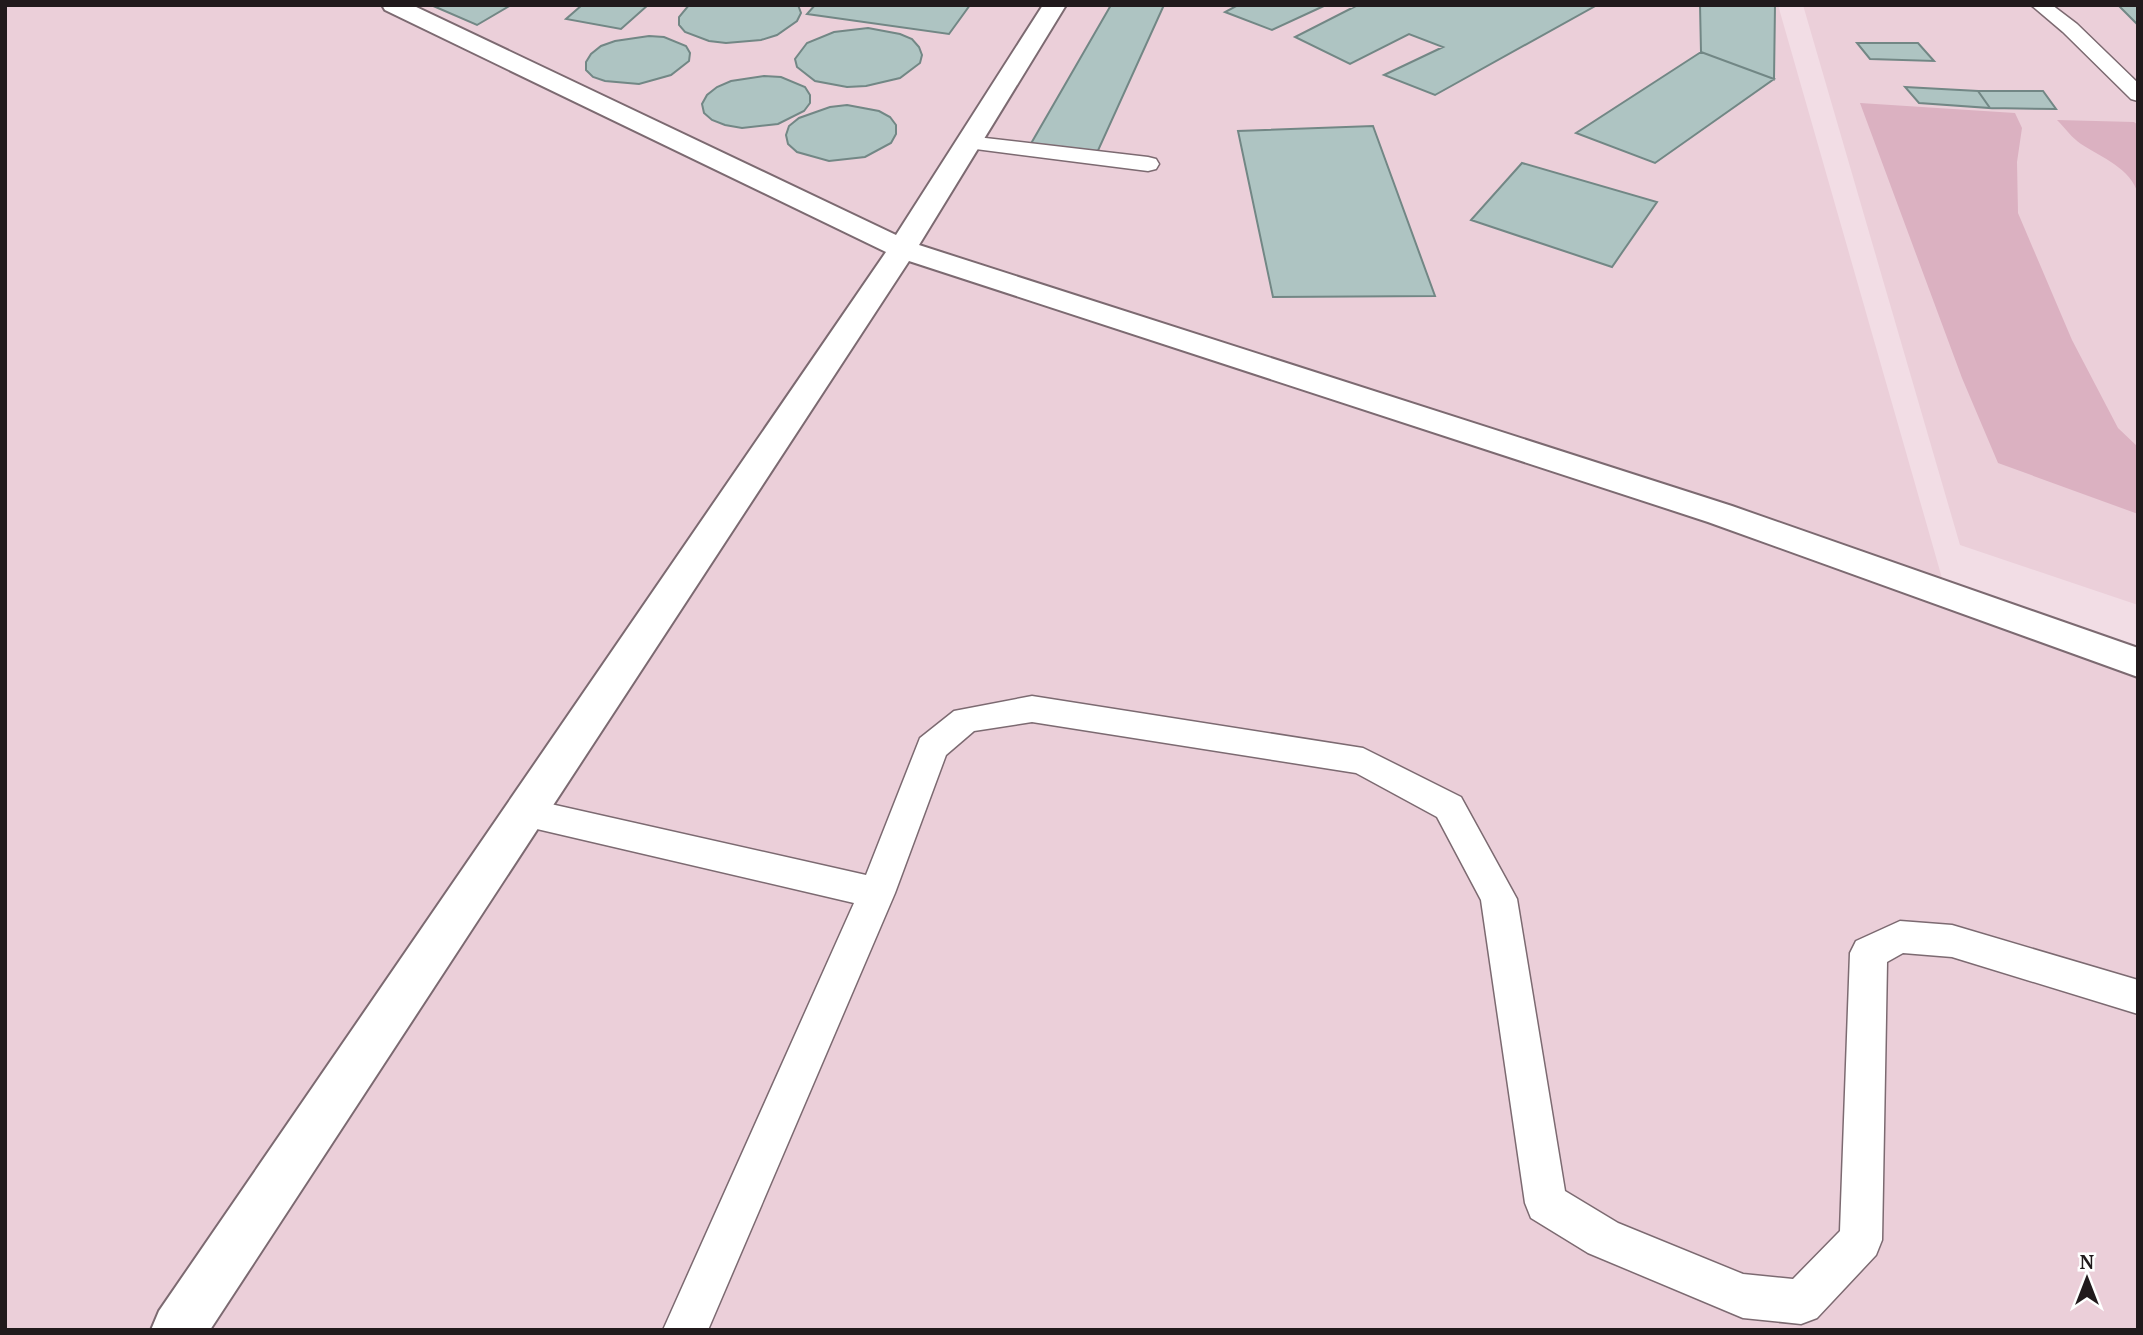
<svg xmlns="http://www.w3.org/2000/svg" width="2143" height="1335" font-family="'PT Serif',serif">
<style>
.built{fill:#ebcfd9}
.green{fill:#dbb1c1}
.building{fill:#aec4c2;stroke:#728785;stroke-width:2}
.lines{fill:none;stroke-linecap:round;stroke-linejoin:round}
.service-casing{stroke:#7c6a71;stroke-width:3}
.minor-casing{stroke:#7c6a71;stroke-width:4}
.service{fill:#fff;fill-rule:evenodd}
.minor{fill:#fff;fill-rule:evenodd}
</style>
<rect width="100%" height="100%" fill="#f2dde5"/>
<path class="built" d="M5 5H1778L1946 592 2138 665V1330H5Z
M1803 5H2138V605L1960 545Z"/>
<path class="green" d="M1860 103 2015 113 2022 128 2017 162 2018 213 2072 340 2118 428 2138 447V514L1998 463 1962 378Z
M2057 120 2134 122 2138 125V194C2131 168 2102 158 2081 144 2072 138 2065 128 2057 120Z"/>
<path class="building" d="M431 5H511L477 25Z
M582 5H648L621 29 566 19Z
M689 5H798L801 13 797 21 777 35 761 40 726 43 709 41 685 32 679 25V17Z
M815 5H970L949 34 807 14Z
M1111 5H1164L1096 155 1029 147Z
M1238 5H1326L1272 30 1225 12Z
M1350 5H1597L1435 95 1384 75 1443 47 1409 34 1350 64 1295 37 1354 7Z
M1700 5H1775L1774 79 1701 52Z
M2118 5H2138V25Z
M868 28 900 34 912 39 919 47 922 55 920 63 900 78 866 86 847 87 815 81 797 67 795 59 807 43 834 32Z
M649 36 664 37 686 46 690 53 689 61 671 75 639 84 605 81 593 77 586 70V62L591 54 601 46 615 41Z
M1857 43H1918L1934 61 1870 59Z
M1701 52 1774 79 1655 163 1576 133Z
M764 76 781 77 805 87 810 95V103L804 111 778 124 742 128 725 125 712 120 704 113 702 104 707 95 717 87 731 81Z
M1905 87 1978 91 1990 108 1919 103Z
M1978 91H2043L2056 109 1990 108Z
M847 105 879 111 890 117 896 125V134L891 143 865 157 829 161 797 152 788 144 786 135 789 126 799 118 830 107Z
M1373 126 1435 296 1273 297 1238 131Z
M1522 163 1657 202 1612 267 1471 220Z"/>
<g class="lines">
<defs>
<path id="service" d="M2031 5H2052L2077 24 2138 83V101L2131 99 2063 32Z
M968 136 1148 157 1156 159 1159 164 1156 169 1148 171 960 147 957 142 960 137Z
M1032 696 1363 748 1461 797 1517 899 1565 1191 1618 1223 1743 1274 1793 1279 1840 1231 1850 953 1856 941 1900 921 1952 925 2138 980V1014L1952 957 1903 953 1887 962 1882 1240 1876 1255 1817 1318 1801 1324 1743 1318 1588 1253 1531 1218 1525 1203 1481 900 1437 817 1356 773 1032 722 974 731 946 755 895 893 708 1330H663L854 903 524 826 512 822 507 812 512 802 524 798 866 875 920 738 954 711Z"/>
<path id="minor" d="M382 5H412L896 235 1043 5H1066L919 245 1732 506 2138 648V677L1708 522 909 261 210 1330H151L159 1311 886 252 385 10Z"/>
</defs>
<use href="#service" class="service-casing"/>
<use href="#minor" class="minor-casing"/>
<use href="#service" class="service"/>
<use href="#minor" class="minor"/>
</g>
<rect width="2143" height="1335" fill="none" stroke="#211a1c" stroke-width="14"/>
<g transform="translate(2087 1279)" stroke="#ffffff" stroke-width="5" paint-order="stroke">
<path d="M0-5L12 26L0 18L-12 26Z" fill="#211a1c"/>
<text y="-10" font-size="19" font-weight="bold" text-anchor="middle" fill="#211a1c">N</text>
</g>
</svg>
